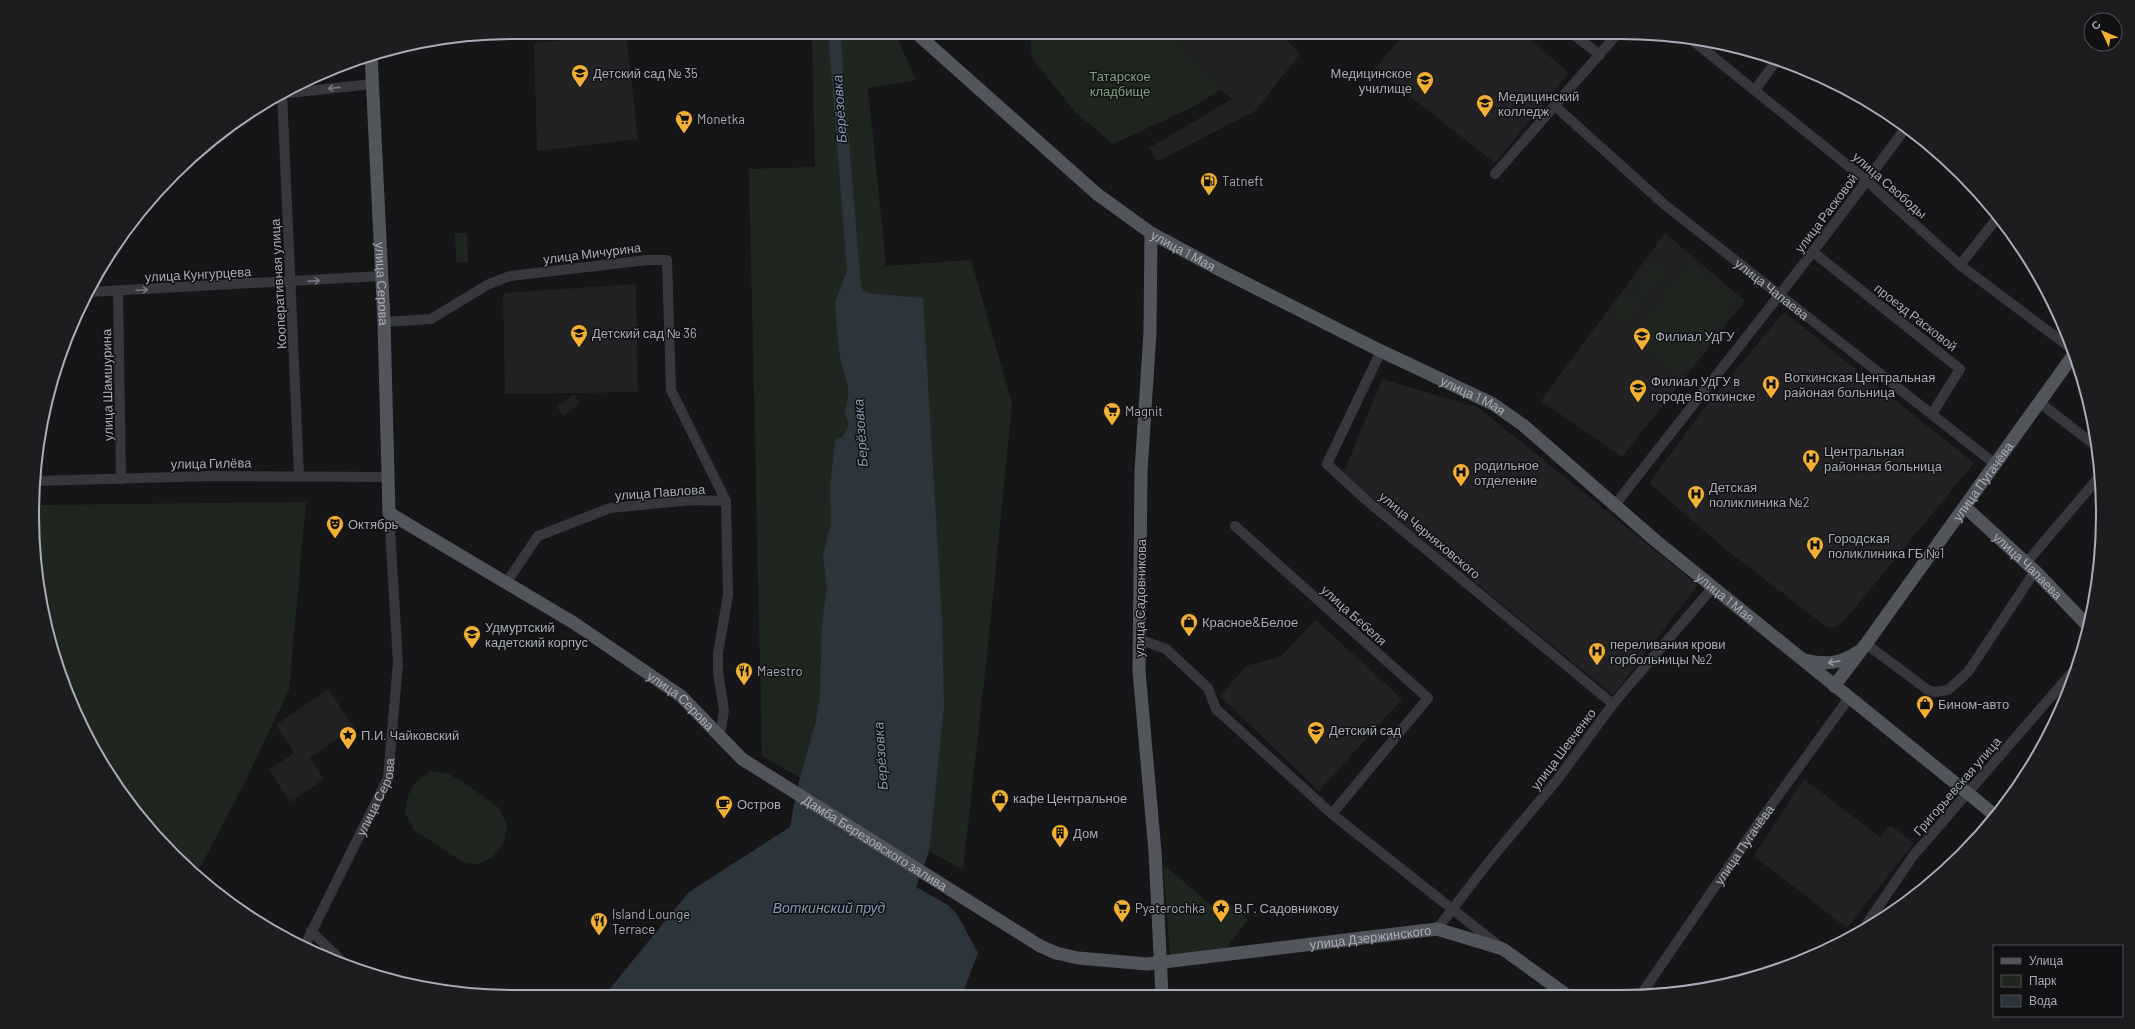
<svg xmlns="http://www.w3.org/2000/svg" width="2135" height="1029" font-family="Barlow,sans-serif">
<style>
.built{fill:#222225}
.green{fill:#1e261f}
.water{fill:#2c353c}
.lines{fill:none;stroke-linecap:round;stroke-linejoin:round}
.minor{stroke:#37383d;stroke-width:10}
.major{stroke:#53555c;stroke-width:13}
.oneway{stroke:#757881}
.oneway2{stroke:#979ba6}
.labels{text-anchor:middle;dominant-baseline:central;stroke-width:3;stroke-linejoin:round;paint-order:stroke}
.poi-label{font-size:13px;fill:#a8adb8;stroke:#111113;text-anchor:start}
.park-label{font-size:13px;fill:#7fa381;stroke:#111113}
.street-label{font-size:13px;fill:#a8adb8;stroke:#111113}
.water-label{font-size:14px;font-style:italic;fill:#7f9bb3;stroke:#111113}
.rim{fill:none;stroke:#a8adb8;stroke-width:2}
</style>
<rect width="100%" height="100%" fill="#161618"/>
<path class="built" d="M1172 32H1278L1300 54 1255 111 1158 161 1149 148 1232 99 1220 90Z
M1405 32H1522L1569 73 1495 163 1375 69Z
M626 33 638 139 537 151 534 43Z
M1665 233 1745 301 1622 457 1541 401Z
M636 284 638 392 505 394 503 293Z
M1784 312 1974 463 1844 621 1834 628 1825 626 1723 547 1649 483 1702 411Z
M1382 379 1479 408 1698 585 1613 695 1343 474Z
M574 394 580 403 564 416 557 407Z
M1316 620 1402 699 1319 791 1220 696 1246 666 1280 657Z
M328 689 354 727 310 758 324 779 290 802 269 770 294 753 276 725Z
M1804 779 1880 837 1890 825 1914 843 1847 928 1754 856Z"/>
<path class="green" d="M812 32H891L897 37 916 80 868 88 886 266 971 260 1012 403 990 628 963 870 762 756 749 169 815 167Z
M1030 32H1172L1220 90 1191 108 1113 144 1075 112 1032 58Z
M455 233H467L468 262H456Z
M1655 262 1667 271 1647 296 1635 286Z
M1690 263 1738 300 1679 376 1631 338Z
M1632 291 1644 300 1624 325 1612 316Z
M306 502 289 690 244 784 202 864 194 872C137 826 79 739 57 669 52 651 49 632 44 613 36 579 29 541 33 505Z
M431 771 446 773 462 781 499 808 507 825 504 842 493 857 478 864 464 863 414 830 405 812 408 795 417 781Z
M1163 864 1213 907 1223 897 1248 920 1226 948 1170 955Z"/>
<path class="water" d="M828 32H840L861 285 863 290 868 293 923 298 942 619 944 708 929 852 916 887 948 905 957 914 978 953 962 995 603 997 689 892 790 827 797 789 816 721 820 695 822 623 827 587 823 556 831 523 830 487 835 440 843 436 849 425 845 413 848 397V386L840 358 835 306 836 300 847 271Z"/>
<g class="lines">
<g class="minor">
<path d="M1570 32 1600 55"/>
<path d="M1691 39 1867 181 1960 265 2072 349"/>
<path d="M1755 90 1777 60"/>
<path d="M282 93 299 475"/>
<path d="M279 94 373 84"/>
<path id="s1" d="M1555 106 1665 205 1995 464"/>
<path d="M1495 174 1619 32"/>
<path d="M1813 252 1960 369 1932 414"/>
<path d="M1960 265 1998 217"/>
<path d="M118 291 121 479"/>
<path d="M89 292 381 276"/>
<path d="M384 322 431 319 487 285 510 276 647 260H667L671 390 726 501 728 595 718 653V672L724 710 721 729 718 734"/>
<path d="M1381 351 1327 464 1366 500 1613 704"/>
<path d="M2039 402 2096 446"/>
<path d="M35 481 212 476 387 477"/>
<path d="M1615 505C1712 379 1813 256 1906 127"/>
<path d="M1235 526 1428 698 1332 814"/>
<path d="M2026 563 2099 477"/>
<path d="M506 583 538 536 610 508 693 500 726 501"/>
<path d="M1139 639 1166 649 1208 688 1216 709 1332 814 1499 946"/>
<path d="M1866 644 1928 690 1935 692 1948 690 1968 672 2035 571"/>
<path d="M1866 925 1913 856 2075 669"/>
<path d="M1437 929 1491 859 1557 780 1613 704 1713 587"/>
<path d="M311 931 346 965"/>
<path id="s2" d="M304 947 388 778 398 663 389 513"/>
<path id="s3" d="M1642 993 1762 818 1849 698"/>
</g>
<g class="major">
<path id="s4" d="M915 32 1097 194 1151 233 1220 270 1381 351 1493 404 1523 425 1656 541 1996 816"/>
<path id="s5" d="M371 54 384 322 389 513 574 623 681 696 742 759 1040 946 1056 953 1078 958 1147 964 1437 929 1503 949 1564 993"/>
<path d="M1151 233 1150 332 1141 471 1139 671 1155 852 1162 995"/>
<path id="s6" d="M1965 507 2035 571 2088 626"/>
<path d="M1805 660C1825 665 1840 664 1858 652"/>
<path id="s7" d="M1834 686 1866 644 2074 354"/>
</g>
</g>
<defs><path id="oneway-shaft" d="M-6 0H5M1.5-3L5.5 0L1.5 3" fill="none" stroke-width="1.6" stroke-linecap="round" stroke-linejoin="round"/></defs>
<g class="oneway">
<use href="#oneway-shaft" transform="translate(334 88) rotate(174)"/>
<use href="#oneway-shaft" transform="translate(314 281) rotate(-4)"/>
<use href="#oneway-shaft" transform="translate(142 290) rotate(-3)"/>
</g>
<use class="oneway2" href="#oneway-shaft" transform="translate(1834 662) rotate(171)"/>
<defs>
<symbol id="school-pin" viewBox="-11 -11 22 30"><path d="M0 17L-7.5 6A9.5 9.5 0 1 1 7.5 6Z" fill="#f2b134" stroke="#111113"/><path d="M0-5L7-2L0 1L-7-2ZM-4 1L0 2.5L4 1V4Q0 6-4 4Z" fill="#111"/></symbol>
<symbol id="university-pin" viewBox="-11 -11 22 30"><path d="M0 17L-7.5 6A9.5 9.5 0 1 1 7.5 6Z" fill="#f2b134" stroke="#111113"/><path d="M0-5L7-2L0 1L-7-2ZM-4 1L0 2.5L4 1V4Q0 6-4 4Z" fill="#111"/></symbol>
<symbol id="supermarket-pin" viewBox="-11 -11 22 30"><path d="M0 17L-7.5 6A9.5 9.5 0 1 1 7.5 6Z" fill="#f2b134" stroke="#111113"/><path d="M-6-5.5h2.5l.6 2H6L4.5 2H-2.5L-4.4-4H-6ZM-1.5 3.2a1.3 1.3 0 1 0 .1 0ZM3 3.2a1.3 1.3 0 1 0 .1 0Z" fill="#111"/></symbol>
<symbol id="fuel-pin" viewBox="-11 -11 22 30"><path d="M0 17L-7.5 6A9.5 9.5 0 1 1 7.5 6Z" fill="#f2b134" stroke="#111113"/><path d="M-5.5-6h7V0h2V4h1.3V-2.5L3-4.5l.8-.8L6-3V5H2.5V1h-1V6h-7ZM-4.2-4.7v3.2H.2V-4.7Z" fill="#111"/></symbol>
<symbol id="hospital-pin" viewBox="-11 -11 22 30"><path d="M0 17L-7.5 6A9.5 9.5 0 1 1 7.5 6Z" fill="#f2b134" stroke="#111113"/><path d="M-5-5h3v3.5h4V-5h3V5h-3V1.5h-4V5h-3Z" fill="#111"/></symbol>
<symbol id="theatre-pin" viewBox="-11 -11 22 30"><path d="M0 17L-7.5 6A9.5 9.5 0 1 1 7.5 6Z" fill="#f2b134" stroke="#111113"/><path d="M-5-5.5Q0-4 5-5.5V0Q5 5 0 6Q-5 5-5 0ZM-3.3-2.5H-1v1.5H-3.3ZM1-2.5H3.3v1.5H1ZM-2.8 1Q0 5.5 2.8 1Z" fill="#111"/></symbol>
<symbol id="shop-pin" viewBox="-11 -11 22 30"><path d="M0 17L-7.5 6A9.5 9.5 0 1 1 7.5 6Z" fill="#f2b134" stroke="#111113"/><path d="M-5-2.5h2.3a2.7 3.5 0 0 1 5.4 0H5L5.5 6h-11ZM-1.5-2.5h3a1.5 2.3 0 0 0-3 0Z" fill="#111"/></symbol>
<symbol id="restaurant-pin" viewBox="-11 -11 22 30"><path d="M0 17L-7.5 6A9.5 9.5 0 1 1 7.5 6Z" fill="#f2b134" stroke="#111113"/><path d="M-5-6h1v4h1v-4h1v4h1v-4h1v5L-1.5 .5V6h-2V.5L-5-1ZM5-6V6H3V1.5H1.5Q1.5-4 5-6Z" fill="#111"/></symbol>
<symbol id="sight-pin" viewBox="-11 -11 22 30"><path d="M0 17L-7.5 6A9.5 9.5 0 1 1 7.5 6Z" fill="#f2b134" stroke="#111113"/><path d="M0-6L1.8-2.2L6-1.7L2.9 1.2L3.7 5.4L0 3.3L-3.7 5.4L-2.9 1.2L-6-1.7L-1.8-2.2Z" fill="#111"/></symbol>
<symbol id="cafe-pin" viewBox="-11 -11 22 30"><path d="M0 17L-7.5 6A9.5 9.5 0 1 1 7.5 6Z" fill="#f2b134" stroke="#111113"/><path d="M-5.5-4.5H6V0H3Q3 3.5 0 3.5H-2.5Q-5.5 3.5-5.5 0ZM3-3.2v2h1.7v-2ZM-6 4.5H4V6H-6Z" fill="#111"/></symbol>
<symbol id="building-pin" viewBox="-11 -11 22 30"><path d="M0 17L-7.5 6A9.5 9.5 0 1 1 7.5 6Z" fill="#f2b134" stroke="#111113"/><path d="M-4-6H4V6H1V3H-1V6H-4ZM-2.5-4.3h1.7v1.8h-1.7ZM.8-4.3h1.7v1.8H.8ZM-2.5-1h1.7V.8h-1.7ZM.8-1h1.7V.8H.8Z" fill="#111"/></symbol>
</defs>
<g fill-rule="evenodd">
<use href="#school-pin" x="570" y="63" width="20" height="27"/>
<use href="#university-pin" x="1415" y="70" width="20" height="27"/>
<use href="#university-pin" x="1475" y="93" width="20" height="27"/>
<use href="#supermarket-pin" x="674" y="109" width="20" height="27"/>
<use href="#fuel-pin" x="1199" y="171" width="20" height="27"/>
<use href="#school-pin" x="569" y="323" width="20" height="27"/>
<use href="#university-pin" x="1632" y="326" width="20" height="27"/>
<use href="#hospital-pin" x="1761" y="374" width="20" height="27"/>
<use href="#university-pin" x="1628" y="378" width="20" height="27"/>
<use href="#supermarket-pin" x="1102" y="401" width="20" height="27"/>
<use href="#hospital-pin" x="1801" y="448" width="20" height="27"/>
<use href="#hospital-pin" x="1451" y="462" width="20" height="27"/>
<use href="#hospital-pin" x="1686" y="484" width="20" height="27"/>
<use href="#theatre-pin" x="325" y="514" width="20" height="27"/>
<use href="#hospital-pin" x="1805" y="535" width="20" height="27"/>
<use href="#shop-pin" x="1179" y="612" width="20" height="27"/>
<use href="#school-pin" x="462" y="624" width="20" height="27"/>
<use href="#hospital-pin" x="1587" y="641" width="20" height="27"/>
<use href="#restaurant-pin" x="734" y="661" width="20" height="27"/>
<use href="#shop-pin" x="1915" y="694" width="20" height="27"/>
<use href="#school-pin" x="1306" y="720" width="20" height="27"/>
<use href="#sight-pin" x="338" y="725" width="20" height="27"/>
<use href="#shop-pin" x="990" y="788" width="20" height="27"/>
<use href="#cafe-pin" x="714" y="794" width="20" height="27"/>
<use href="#building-pin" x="1050" y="823" width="20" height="27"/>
<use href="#supermarket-pin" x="1112" y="898" width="20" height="27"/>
<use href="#sight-pin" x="1211" y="898" width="20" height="27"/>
<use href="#restaurant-pin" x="589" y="911" width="20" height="27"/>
</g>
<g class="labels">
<g class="poi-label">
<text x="593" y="73">Детский сад № 35</text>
<text x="1412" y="73" text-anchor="end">Медицинское<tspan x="1412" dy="15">училище</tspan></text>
<text x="1498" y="96">Медицинский<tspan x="1498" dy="15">колледж</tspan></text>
<text x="697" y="119">Monetka</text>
<text x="1222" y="181">Tatneft</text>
<text x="592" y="333">Детский сад № 36</text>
<text x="1655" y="336">Филиал УдГУ</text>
<text x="1784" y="377">Воткинская Центральная<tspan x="1784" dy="15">районая больница</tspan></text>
<text x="1651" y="381">Филиал УдГУ в<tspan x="1651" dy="15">городе Воткинске</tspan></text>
<text x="1125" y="411">Magnit</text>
<text x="1824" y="451">Центральная<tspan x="1824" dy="15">районная больница</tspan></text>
<text x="1474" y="465">родильное<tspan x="1474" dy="15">отделение</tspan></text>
<text x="1709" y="487">Детская<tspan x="1709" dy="15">поликлиника №2</tspan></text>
<text x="348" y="524">Октябрь</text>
<text x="1828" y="538">Городская<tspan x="1828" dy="15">поликлиника ГБ №1</tspan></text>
<text x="1202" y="622">Красное&amp;Белое</text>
<text x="485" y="627">Удмуртский<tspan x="485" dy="15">кадетский корпус</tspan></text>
<text x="1610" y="644">переливания крови<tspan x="1610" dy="15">горбольницы №2</tspan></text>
<text x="757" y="671">Maestro</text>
<text x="1938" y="704">Бином-авто</text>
<text x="1329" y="730">Детский сад</text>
<text x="361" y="735">П.И. Чайковский</text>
<text x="1013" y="798">кафе Центральное</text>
<text x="737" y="804">Остров</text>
<text x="1073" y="833">Дом</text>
<text x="1135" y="908">Pyaterochka</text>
<text x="1234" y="908">В.Г. Садовникову</text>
<text x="612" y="914">Island Lounge<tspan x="612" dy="15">Terrace</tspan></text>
</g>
<g class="park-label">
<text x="1120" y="76">Татарское<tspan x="1120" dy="15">кладбище</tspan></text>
</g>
<g class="street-label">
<text transform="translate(1890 185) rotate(41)">улица Свободы</text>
<text transform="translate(1826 213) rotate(-53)">улица Расковой</text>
<text stroke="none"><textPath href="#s4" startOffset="347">улица 1 Мая</textPath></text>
<text transform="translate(592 253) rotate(-7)">улица Мичурина</text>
<text transform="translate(198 274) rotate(-3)">улица Кунгурцева</text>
<text transform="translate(278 284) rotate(-93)">Кооперативная улица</text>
<text stroke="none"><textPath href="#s5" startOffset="230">улица Серова</textPath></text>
<text stroke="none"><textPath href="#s1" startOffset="284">улица Чапаева</textPath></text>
<text transform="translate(1916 317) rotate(38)">проезд Расковой</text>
<text transform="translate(107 385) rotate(-91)">улица Шамшурина</text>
<text stroke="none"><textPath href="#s4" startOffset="671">улица 1 Мая</textPath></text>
<text transform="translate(211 463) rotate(-1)">улица Гилёва</text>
<text stroke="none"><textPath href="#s7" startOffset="253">улица Пугачёва</textPath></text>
<text transform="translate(660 492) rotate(-4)">улица Павлова</text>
<text transform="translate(1430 535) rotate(40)">улица Черняховского</text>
<text stroke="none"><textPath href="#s6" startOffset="86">улица Чапаева</textPath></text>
<text stroke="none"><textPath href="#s4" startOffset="995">улица 1 Мая</textPath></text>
<text transform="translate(1140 598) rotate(-89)">улица Садовникова</text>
<text transform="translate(1354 615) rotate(42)">улица Бебеля</text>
<text stroke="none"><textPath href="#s5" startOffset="807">улица Серова</textPath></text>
<text transform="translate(1563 749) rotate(-53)">улица Шевченко</text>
<text transform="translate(1957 786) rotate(-49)">Григорьевская улица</text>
<text stroke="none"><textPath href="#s2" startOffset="167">улица Серова</textPath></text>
<text stroke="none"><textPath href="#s5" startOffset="1049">Дамба Березовского залива</textPath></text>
<text stroke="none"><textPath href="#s3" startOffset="180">улица Пугачёва</textPath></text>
<text stroke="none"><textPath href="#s5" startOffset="1578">улица Дзержинского</textPath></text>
</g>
<g class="water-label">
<text transform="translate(839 109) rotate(-94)">Берёзовка</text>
<text transform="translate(860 433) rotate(-94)">Берёзовка</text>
<text transform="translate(880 756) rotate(-94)">Берёзовка</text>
<text x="829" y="907">Воткинский пруд</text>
</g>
</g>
<path d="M0 0H2135V1029H0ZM514 39H1621A475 475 0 0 1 2096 514V515A475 475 0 0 1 1621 990H514A475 475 0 0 1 39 515V514A475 475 0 0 1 514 39Z" fill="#1d1d20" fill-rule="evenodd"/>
<path class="rim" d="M514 39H1621A475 475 0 0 1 2096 514V515A475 475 0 0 1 1621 990H514A475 475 0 0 1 39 515V514A475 475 0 0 1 514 39Z"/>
<rect x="1993" y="945" width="130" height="72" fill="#111113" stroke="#4d4f55"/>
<rect x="2001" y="958" width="20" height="6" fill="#53555c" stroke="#4d4f55"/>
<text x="2029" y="965" font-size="12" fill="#a8adb8">Улица</text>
<rect x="2001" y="975" width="20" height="12" fill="#1e261f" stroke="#4d4f55"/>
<text x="2029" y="985" font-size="12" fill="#a8adb8">Парк</text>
<rect x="2001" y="995" width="20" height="12" fill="#2c353c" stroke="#4d4f55"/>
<text x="2029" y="1005" font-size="12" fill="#a8adb8">Вода</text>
<g transform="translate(2103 32) rotate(314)"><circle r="19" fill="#111113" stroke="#4d4f55"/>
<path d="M0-3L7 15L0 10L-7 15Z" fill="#f2b134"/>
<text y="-6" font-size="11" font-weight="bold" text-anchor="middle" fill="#a8adb8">С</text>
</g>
</svg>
